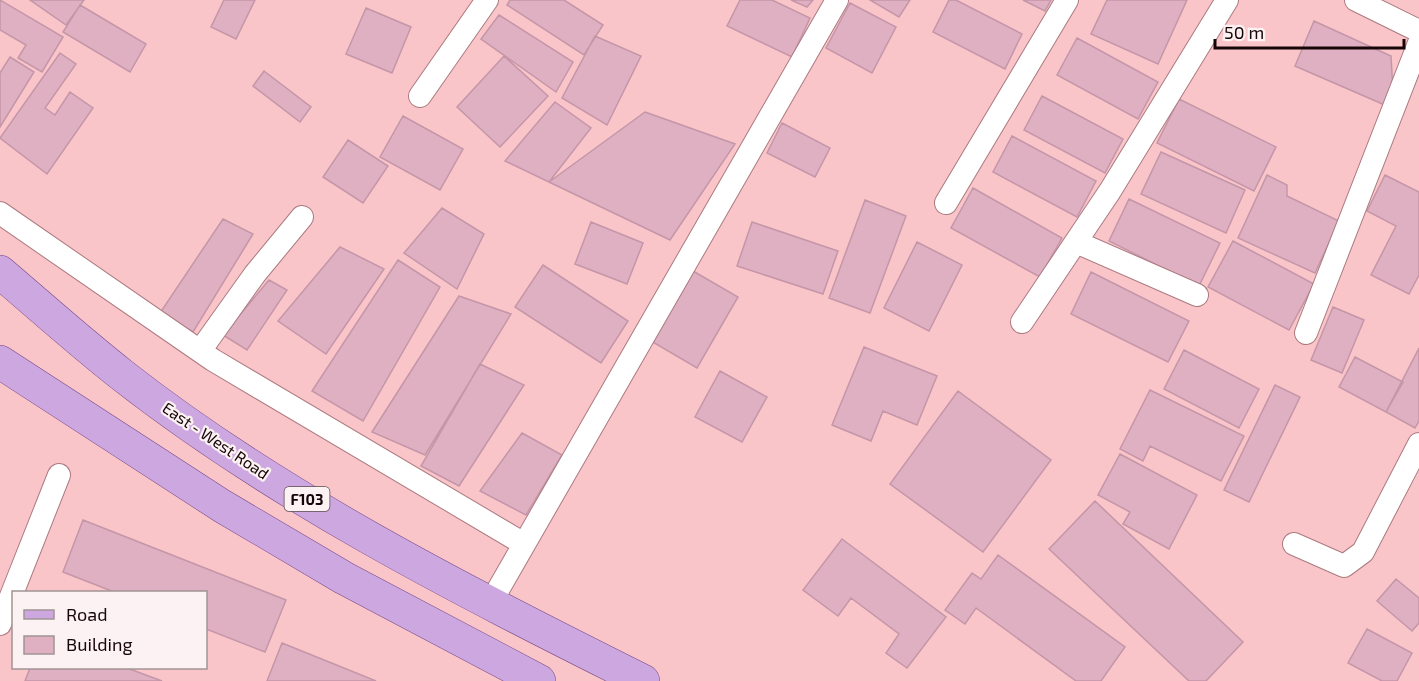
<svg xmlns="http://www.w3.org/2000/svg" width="1419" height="681" font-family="'Exo 2',sans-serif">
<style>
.building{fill:#dfafc2;stroke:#c496a8;stroke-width:1.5}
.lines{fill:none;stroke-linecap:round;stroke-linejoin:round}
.minor-casing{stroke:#ab7a7f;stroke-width:24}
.primary-casing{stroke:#764987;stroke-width:34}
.minor{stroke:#fff;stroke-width:22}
.primary{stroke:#cca7e0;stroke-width:33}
.labels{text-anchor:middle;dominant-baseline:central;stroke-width:4.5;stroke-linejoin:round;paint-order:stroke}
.shield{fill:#fdf2f3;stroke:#5b4d4e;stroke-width:1.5}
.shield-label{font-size:15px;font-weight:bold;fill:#160608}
.street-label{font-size:16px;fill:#160608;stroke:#fdf2f3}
</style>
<rect width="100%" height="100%" fill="#fac5c9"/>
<path class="building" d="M0 0 63 37 42 72 18 58 26 45 0 30Z
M30 0H84L66 25Z
M224 0H255L236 39 211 27Z
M510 0H564L603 25 584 55 507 5Z
M740 0H772L810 18 792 57 727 26Z
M791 0H813L807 7Z
M870 0H910L899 17Z
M949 0H956L1022 34 1005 69 933 32Z
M1023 0H1051L1045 11Z
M1107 0H1187L1158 64 1091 34Z
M850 3 896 27 872 73 826 48Z
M80 5 146 44 130 72 63 32Z
M366 8 411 27 392 73 346 54Z
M499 15 573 62 556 92 481 39Z
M1314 21 1391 56 1394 109 1295 66Z
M595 36 641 56 607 125 562 98Z
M1077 38 1158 82 1138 119 1057 75Z
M60 53 76 64 45 108 55 115 70 92 93 108 47 174 0 138Z
M504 56 548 96 500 147 457 107Z
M10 57 34 72 0 127V73Z
M264 71 311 107 300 122 253 86Z
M1042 96 1123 139 1105 173 1024 130Z
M1179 99 1276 147 1254 191 1157 143Z
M555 102 591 128 549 182 505 161Z
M645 112 735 144 670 240 549 182Z
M403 116 463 149 440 190 380 157Z
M782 123 830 148 815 177 767 153Z
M1012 136 1096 181 1077 217 993 172Z
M348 140 388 166 363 203 323 177Z
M1161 152 1245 190 1226 233 1141 194Z
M1267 175 1287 185V196L1339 221 1315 273 1238 238Z
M1385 175 1419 192V275L1409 294 1371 275 1396 226 1367 211Z
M973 188 1062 238 1040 277 951 228Z
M1129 199 1220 243 1199 286 1109 241Z
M865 200 906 216 870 313 829 298Z
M442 208 484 234 457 289 404 253Z
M223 219 253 234 193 332 160 313Z
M591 222 643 243 627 284 575 264Z
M752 222 838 251 823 294 737 266Z
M1233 241 1314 284 1289 330 1208 287Z
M917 242 962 265 929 331 884 308Z
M340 247 384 269 326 354 278 321Z
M398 260 440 287 363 421 312 391Z
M543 265 628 321 601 363 515 307Z
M693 271 738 297 697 368 651 341Z
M1091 272 1189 321 1168 362 1071 314Z
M269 280 287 290 247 350 223 335Z
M459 296 511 314 425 455 372 432Z
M1333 307 1364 320 1342 373 1311 360Z
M864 347 937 376 917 425 883 411 871 441 832 425Z
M1419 348V421L1415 428 1386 412Z
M1184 350 1259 389 1239 428 1164 389Z
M1355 357 1403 382 1386 412 1339 387Z
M480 364 524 385 459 486 421 466Z
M720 371 767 397 742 442 695 417Z
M1275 385 1300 397 1249 502 1224 490Z
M1150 390 1244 436 1221 481 1150 446 1143 461 1120 449Z
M958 391 1051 460 983 552 890 484Z
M522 433 562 455 526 515 480 491Z
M1120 454 1197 495 1169 549 1123 524 1130 512 1098 495Z
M1095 501 1243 642 1206 681H1189L1049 549Z
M83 520 286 600 265 652 206 629V592H114L63 572Z
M842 539 946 617 907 668 886 653 899 634 851 598 838 616 803 590Z
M998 555 1125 647 1101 681H1076L976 608 965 624 945 610 972 573 981 579Z
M1396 579 1419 598V623L1412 631 1377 601Z
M1367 629 1412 653 1397 681H1382L1348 663Z
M282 643 376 681H267Z
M30 668H127L162 681H25Z"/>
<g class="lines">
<defs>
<path id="minor" d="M1356 0 1419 31
M420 96 487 0
M946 203 1067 0
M0 213 213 360 524 544
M1076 242 1197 295
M1022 322 1110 191 1227 0
M1306 333 1419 43
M200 351 255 274 302 217
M1294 544 1344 566 1363 552 1419 444
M491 602 837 0
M0 624 59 475"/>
<path id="primary" d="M0 272C40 306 80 342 122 375 280 499 464 591 643 681
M0 362 222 506 344 578 539 681"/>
</defs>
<use href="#minor" class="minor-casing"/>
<use href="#primary" class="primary-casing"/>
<use href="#minor" class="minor"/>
<use href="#primary" class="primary"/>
</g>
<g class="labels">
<rect class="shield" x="284.5" y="487" width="45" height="24" rx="4.5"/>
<g class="shield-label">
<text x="307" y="499">F103</text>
</g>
<g class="street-label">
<text transform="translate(216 440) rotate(34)">East - West Road</text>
</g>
</g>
<rect x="12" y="591" width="195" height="78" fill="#fdf2f3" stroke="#a19495" stroke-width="1.5"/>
<rect x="24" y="610" width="30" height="9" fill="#cca7e0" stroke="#a19495" stroke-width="1.5"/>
<text x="66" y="621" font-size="18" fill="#160608">Road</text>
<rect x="24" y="636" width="30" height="18" fill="#dfafc2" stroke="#a19495" stroke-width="1.5"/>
<text x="66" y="651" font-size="18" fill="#160608">Building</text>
<path d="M1215 39v9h189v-9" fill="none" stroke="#160608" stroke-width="3"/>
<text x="1224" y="39" font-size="18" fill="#160608" stroke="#fdf2f3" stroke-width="4.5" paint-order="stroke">50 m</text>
</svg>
